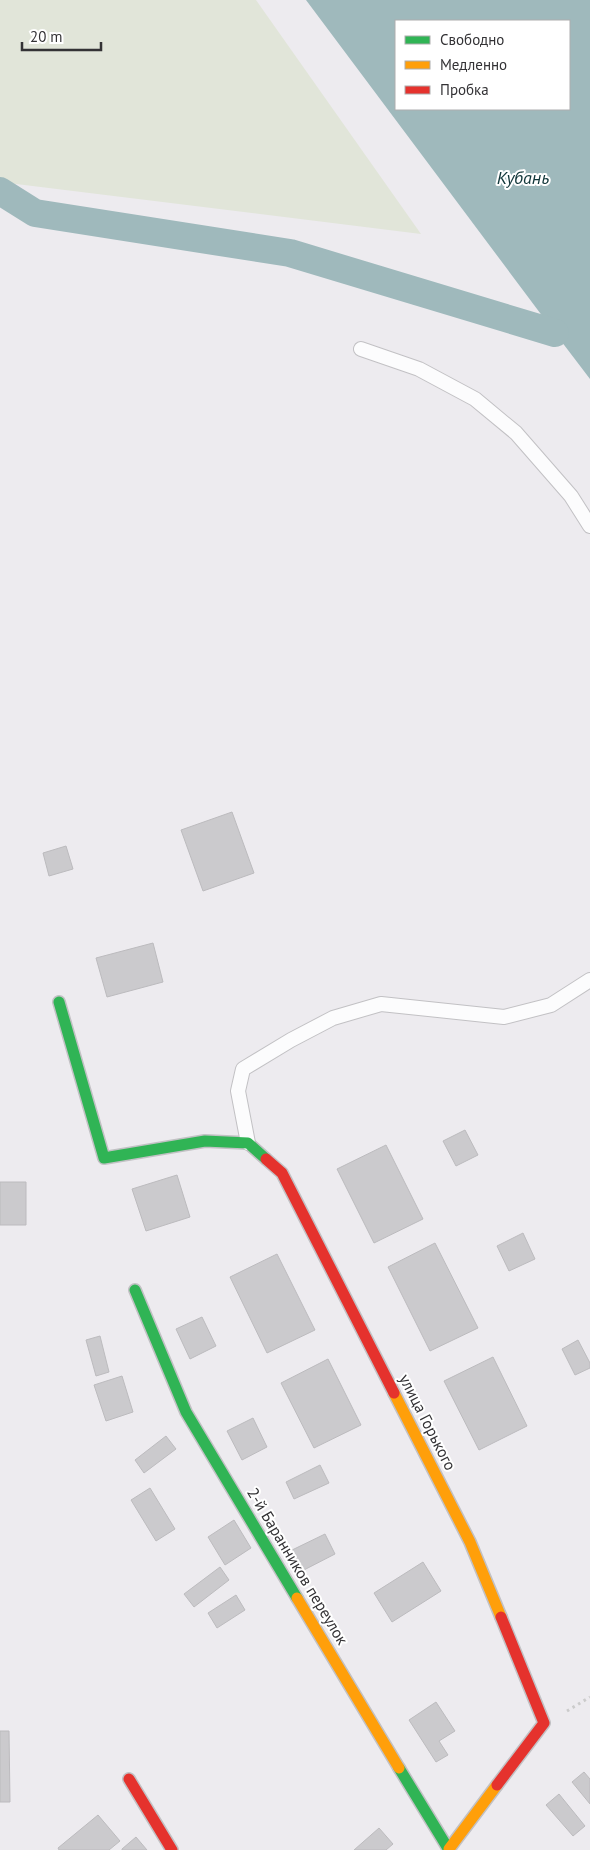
<svg xmlns="http://www.w3.org/2000/svg" width="590" height="1850" font-family="'PT Sans',sans-serif">
<style>
.green{fill:#e1e5d9}
.water{fill:#9fb9bc;fill-rule:evenodd}
.lines{fill:none;stroke-linecap:round;stroke-linejoin:round}
.canal{stroke:#9fb9bc;stroke-width:28}
.building{fill:#cbcacd;stroke:#bcbbbe}
.lane-casing{stroke:#c2c1c4;stroke-width:16}
.fast-casing{stroke:#c2c1c4;stroke-width:14}
.slow-casing{stroke:#c2c1c4;stroke-width:14}
.jam-casing{stroke:#c2c1c4;stroke-width:14}
.path{stroke:#cbcbcb;stroke-width:3;stroke-dasharray:2.5 4;stroke-linecap:butt}
.lane{stroke:#fcfcfd;stroke-width:14}
.fast{stroke:#30b455;stroke-width:11}
.slow{stroke:#ff9f0a;stroke-width:11}
.jam{stroke:#e5322d;stroke-width:11}
.labels{text-anchor:middle;dominant-baseline:central;stroke-width:4;stroke-linejoin:round;paint-order:stroke}
.street-label{font-size:16px;fill:#333235;stroke:#fff}
.water-label{font-size:18px;font-style:italic;fill:#103639;stroke:#fff}
</style>
<rect width="100%" height="100%" fill="#edebef"/>
<path class="green" d="M0 0H256L421 234 0 182Z"/>
<path class="water" d="M306 0H590V379L555 333ZM396 21H569V109H396Z"/>
<g class="lines">
<path class="canal" d="M0 191 35 213 290 253 555 333"/>
</g>
<path class="building" d="M232 812 254 873 203 891 181 830Z
M66 846 73 869 49 876 43 853Z
M153 943 163 982 107 997 96 958Z
M465 1130 478 1155 456 1166 443 1141Z
M386 1145 423 1219 374 1243 337 1169Z
M177 1175 190 1217 146 1231 132 1189Z
M0 1182H26V1225H0Z
M523 1233 535 1259 509 1271 497 1246Z
M435 1243 478 1328 430 1351 388 1267Z
M277 1254 315 1330 267 1353 230 1277Z
M202 1317 216 1346 190 1359 176 1329Z
M100 1336 109 1372 96 1376 86 1340Z
M578 1340 590 1363V1368L575 1375 562 1349Z
M493 1357 527 1426 479 1450 444 1381Z
M328 1359 361 1425 314 1448 281 1383Z
M122 1376 133 1412 106 1421 94 1385Z
M253 1418 267 1447 242 1460 227 1431Z
M166 1436 176 1449 144 1473 135 1460Z
M320 1465 329 1483 294 1499 286 1482Z
M150 1488 175 1529 156 1541 131 1500Z
M234 1520 251 1548 225 1565 208 1537Z
M325 1534 335 1554 300 1572 290 1551Z
M423 1562 441 1591 392 1622 374 1593Z
M220 1567 229 1580 194 1607 184 1594Z
M236 1595 245 1610 217 1628 208 1613Z
M436 1702 455 1731 439 1741 448 1755 436 1762 409 1720Z
M0 1731H9L10 1802H0Z
M584 1772 590 1779V1804L572 1782Z
M559 1794 585 1826 573 1836 546 1805Z
M98 1815 120 1841 109 1850H59L58 1848Z
M379 1828 393 1844 386 1850H354Z
M136 1837 147 1850H122V1849Z"/>
<g class="lines">
<defs>
<path id="lane" d="M361 349 419 369 475 399 516 433 571 496 590 526
M248 1143 238 1091 243 1069 291 1040 333 1018 381 1004 504 1017 551 1005 590 980"/>
<path id="fast" d="M59 1002 104 1158 205 1141 248 1143 266 1159
M135 1290 186 1412 297 1598
M399 1768 449 1850"/>
<path id="slow" d="M394 1393 470 1542 501 1617
M297 1598 399 1768
M449 1849 497 1785"/>
<path id="jam" d="M266 1159 282 1173 394 1393
M129 1779 172 1850
M497 1785 544 1723 501 1617"/>
</defs>
<use href="#lane" class="lane-casing"/>
<use href="#fast" class="fast-casing"/>
<use href="#slow" class="slow-casing"/>
<use href="#jam" class="jam-casing"/>
<path class="path" d="M567 1711 590 1697"/>
<use href="#lane" class="lane"/>
<use href="#fast" class="fast"/>
<use href="#slow" class="slow"/>
<use href="#jam" class="jam"/>
</g>
<g class="labels">
<g class="street-label">
<text transform="translate(428 1422) rotate(63)">улица Горького</text>
<text transform="translate(298 1566) rotate(59)">2-й Баранников переулок</text>
</g>
<g class="water-label">
<text x="523" y="177">Кубань</text>
</g>
</g>
<rect x="395" y="20" width="175" height="90" fill="#ffffff" stroke="#adadae"/>
<rect x="405" y="36" width="25" height="8" fill="#30b455" stroke="#adadae"/>
<text x="440" y="45" font-size="15" fill="#333235">Свободно</text>
<rect x="405" y="61" width="25" height="8" fill="#ff9f0a" stroke="#adadae"/>
<text x="440" y="70" font-size="15" fill="#333235">Медленно</text>
<rect x="405" y="86" width="25" height="8" fill="#e5322d" stroke="#adadae"/>
<text x="440" y="95" font-size="15" fill="#333235">Пробка</text>
<path d="M22 42v8h79v-8" fill="none" stroke="#333235" stroke-width="2.5"/>
<text x="30" y="42" font-size="15" fill="#333235" stroke="#ffffff" stroke-width="4" paint-order="stroke">20 m</text>
</svg>
